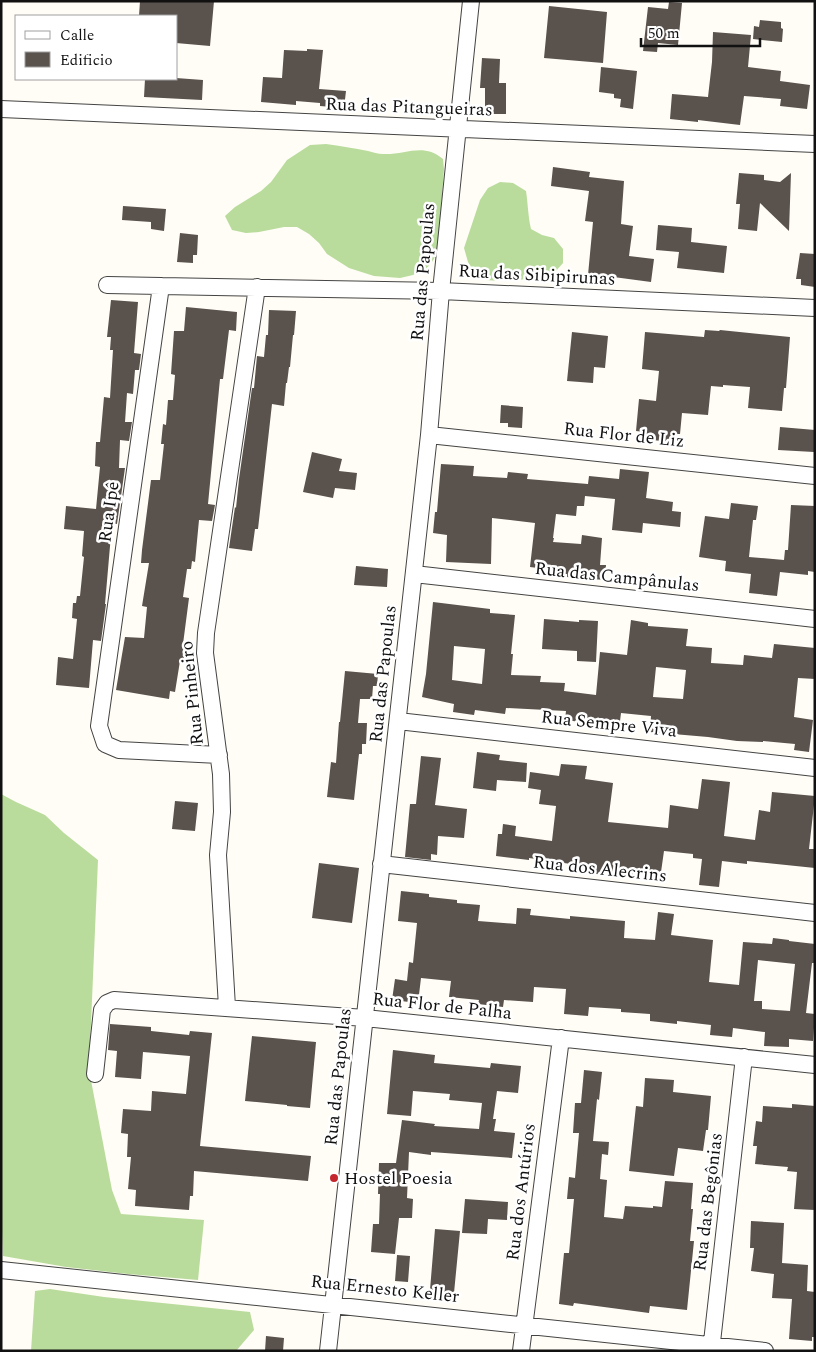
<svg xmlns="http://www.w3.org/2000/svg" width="816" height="1352" font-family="Spectral,serif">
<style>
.forest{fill:#b9dc9c}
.building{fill:#5a524d;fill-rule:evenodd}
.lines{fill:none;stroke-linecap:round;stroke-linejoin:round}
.street-casing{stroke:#444;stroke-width:18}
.street{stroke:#fff;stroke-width:16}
.poi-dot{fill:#c4262e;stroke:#fff;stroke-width:2}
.labels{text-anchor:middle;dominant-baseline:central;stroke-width:5;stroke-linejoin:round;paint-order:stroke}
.street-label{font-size:18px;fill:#111;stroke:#fff}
.poi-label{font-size:18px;fill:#111;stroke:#fff;text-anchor:start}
</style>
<rect width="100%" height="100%" fill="#fffdf5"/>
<path class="forest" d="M326 144C340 146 354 148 368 151 373 152 378 154 383 154 406 155 423 142 443 159L444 169 438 252 432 262 426 269 413 275 400 278 374 276 349 268 327 254 319 243 309 234 297 227H284L259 232 246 233 232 230 225 216 235 207 261 191 271 182 287 160 310 145Z
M500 182 513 183 526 191C528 204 528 216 531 229L542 235 554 238 563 249V263L555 272 542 277 529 279 500 281 486 280 474 275 468 262 464 248 480 200 488 188Z
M1 794 16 802 45 815 64 833 98 860 89 1070 112 1190 121 1214 204 1220 198 1280 128 1274 66 1267 3 1256 1 1207Z
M50 1289 104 1297 250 1312 254 1330 236 1351H31L35 1291Z"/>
<path class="building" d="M140 1H214L210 46 176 43 177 16H139Z
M669 2 682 3 678 45 658 43 657 52 643 51 648 7 668 9Z
M549 6 607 12 603 63 544 58Z
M760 20 781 22V28L783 29 782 42 753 39 754 26 759 27Z
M713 32 751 35 748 67 781 71 780 81 810 85 807 109 780 106 781 99 744 96 740 125 698 120V122L670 119 672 94 708 97 712 62Z
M307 49 323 50 319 89 346 91 344 108 320 106V103L296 101V105L261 102 263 77 282 78 284 50 307 51Z
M482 58 500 59 499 83H506V114H485V88H480Z
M601 67 637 71 633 109 620 107 621 99 614 98V94L599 92Z
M176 78 203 80 202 100 144 97 145 79Z
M553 167 590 172 589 177 624 181 621 224 633 226 629 256 654 259 651 282 606 276 588 275 593 222 585 221 589 191 551 186Z
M739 173 764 175V180L780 182 791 173 789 231 760 203 757 231 738 229 740 204H736Z
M123 206 166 209 164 231 151 229V222L122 220Z
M658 225 692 228 691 242 727 246 724 273 677 268 679 252 656 250Z
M180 233 198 235 197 255H193V263L177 262Z
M800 253 815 254V287L801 285V279H796Z
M111 300 138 302 134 353 141 354 139 370H135L133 394 127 393 125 422H132L129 441 120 440 119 468H125L117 524 112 523 105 604H106L101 641 93 640 89 688 56 685 58 657 73 659 77 619 72 618 73 603H76L77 596H80L84 557 82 556 84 531 64 529 66 506 96 509 100 467 95 466 96 442H100L104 397 110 398 113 350H110L111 337H107Z
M186 307 237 312 236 331 229 330 223 379H220L208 504 215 505 212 521 199 520 195 562 192 561 191 569H187L183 597 189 598 183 644 194 645 192 662 180 661 175 692 170 691 169 699 116 690 125 637 144 638 147 607 142 606 149 563H141L142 550 151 480H160L164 444H161L163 424 166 425 168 400H173L175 375 171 374 174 331H184Z
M269 310 296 311 294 335H293L290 367H289L287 383H286L284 406 272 404 258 529H255L252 551 229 548 235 507 236 508 239 479 252 388H254L257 356 264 357 266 335H268Z
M705 330 719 331 720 330 790 337 786 388H784L782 411 748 408 750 387 723 385V387L711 386 708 415 682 413 680 434H671V442L643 439 644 432 636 431 639 399 656 401 659 371 642 369 645 332 704 337Z
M572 332 608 336 605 368 594 367 593 383 567 381Z
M501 405 523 407 522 428 508 427V423H500Z
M780 427 815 430 814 452 778 450Z
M312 452 342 459 339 471 357 473 355 490 335 488 333 498 303 492Z
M441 464 474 466 473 476 507 478 508 472 528 474 527 479 588 484 589 476 619 479 620 469 649 472 646 498 673 502 672 511 681 512 680 527 643 523 642 533 612 530 615 499 585 496 584 506H577L576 516 556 514 553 538H554L553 542 581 544 582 535 602 538 600 565H606L605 580 567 577V574L554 573V570L530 567 535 523 492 518 491 564 446 562 447 535 433 533 435 512H437Z
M731 503 758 506 756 520H753L749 557 784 560 785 550H788L791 505 815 506V572L808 571V575L780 572 777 596 749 593 751 574 725 571 726 561 699 557 705 516 729 519Z
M356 566 388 569 387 587 354 585Z
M433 602 490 609V613L515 615 511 654H513L511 675 541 676 540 682 565 683 564 691 596 695 600 652 627 655 631 620 648 623V626L688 629 686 646 712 648 711 663 743 665 744 655 772 658 774 644 815 648V679L798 678 794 717 813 720 809 752 794 750 795 744 763 741V742L737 741 708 737 650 732 651 716 621 713 620 721 590 719 589 723 565 720 566 711 506 708 505 714 475 710 474 715 453 712 454 704 422 697 426 674ZM454 646 485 649 482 684 452 680ZM656 667 686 670 683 699 653 697Z
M544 619 579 622V620L598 621 596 662 577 661V651L542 649Z
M345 671 378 674 377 686H373L372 699H360L358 723H367L366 744H362V754H359L354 800 327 797 331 762 336 763 339 722H340Z
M477 752 500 755 499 760 527 763 526 782 497 780 496 791 473 788Z
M421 756 441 758 435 805 467 809 464 838 438 836 437 855 431 854V860L405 857 410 804H416Z
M561 764 587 766 585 779 613 783 608 822 668 828 670 805 698 809 702 779 730 782 724 836 755 840 759 810 770 812 772 792 815 796 809 849H815V868L747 861V864L722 861 719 887 699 885 702 859 693 858V854L664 851 661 872 633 869V875L604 872 603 875 591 873 592 867 529 858V860L496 856 498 834H502L503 824 516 826 515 836 552 841 556 806 539 804 541 790 528 788 530 772 559 776Z
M175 801 198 803 195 831 172 829Z
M319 863 359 868 352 923 312 918Z
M401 891 429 894V897L457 900V903L480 905 478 921 516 924 517 908 531 909 530 915 570 919V916L625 921 624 938 655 940 658 912 674 914 671 935 713 940 709 982 739 985 743 942 772 944 773 938 789 940V941L815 944V963H812L806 1013 815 1014 813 1041 789 1039V1047L764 1046 765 1032 733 1028 732 1037 710 1035 711 1025 677 1021V1024L650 1021V1014L621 1012V1009L589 1007 588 1016 564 1014 566 989 534 987 533 1002 504 1000 503 1007 478 1004 479 1000 449 997 451 981 421 978 418 1003 392 1000 395 979 407 981 409 962 413 963 417 923 398 921ZM758 960 795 964 790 1011 762 1009V1001H754Z
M110 1024 151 1027V1031L189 1035 190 1031 212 1033 200 1146 311 1156 308 1181 194 1171 193 1196H190L189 1210 135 1206 136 1190 128 1189 131 1157H127L128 1134 121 1133 123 1109 151 1111 152 1091 186 1094 190 1056 143 1052 141 1079 115 1077 117 1051 108 1050Z
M252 1036 316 1042 310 1108 287 1106V1105L245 1101Z
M393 1050 435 1055 434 1063 490 1068 491 1063 521 1066 518 1093 497 1091 493 1119H496L494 1131 515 1133 512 1158 431 1152V1155L409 1152 407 1198 413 1199 412 1218H399L395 1254 371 1252 373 1224H379L380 1194H378L379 1163H396L402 1120 435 1124 434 1126 479 1129 482 1103 449 1100 450 1094 413 1091 411 1116 387 1114Z
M584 1070 602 1072 599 1100 597 1099 593 1141 609 1142 608 1155 602 1154 600 1179 607 1180 604 1217 623 1219 625 1206 653 1208V1206L662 1207 665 1181 693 1183 691 1209H693L690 1241H694L687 1310 650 1306 649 1313 574 1303 573 1306 559 1304 564 1253H569L574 1199H567L569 1177 575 1178 579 1133H573L575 1103H581Z
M645 1078 674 1080 673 1092 711 1096 708 1130H706L703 1151 678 1148 674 1176 629 1171 636 1106 643 1107Z
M792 1104 815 1106V1210L794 1209 797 1172 787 1171 788 1167 755 1164 757 1146H753L756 1121 762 1122 763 1106 792 1108Z
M465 1199 508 1202 507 1220 488 1219 487 1234 462 1233Z
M751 1221 784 1223 782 1263 808 1265 807 1291 815 1292V1337H812V1341L789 1339 792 1299 772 1298 774 1274 751 1271 754 1248H750Z
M435 1229 460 1231 454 1293 430 1290Z
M397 1255 410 1256 408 1282 395 1281Z
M266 1336 284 1338 283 1351H265Z"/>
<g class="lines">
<defs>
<path id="street" d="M1 109 815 144
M107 285 441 291 815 308
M161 286 99 726 105 744 119 750 219 755
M429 435 815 476
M414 574 815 619
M398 721 815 768
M381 864 815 913
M227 1007 218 855 222 812 221 774 205 653 206 633 257 287
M95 1074 102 1010 107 1003 114 1000 365 1018 815 1065
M1 1270 765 1351
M328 1351 429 435 441 291 471 1
M521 1351 561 1038
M711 1351 744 1057"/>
</defs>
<use href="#street" class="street-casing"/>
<use href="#street" class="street"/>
</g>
<circle class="poi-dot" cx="334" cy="1178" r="5"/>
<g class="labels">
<g class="street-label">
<text transform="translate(409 107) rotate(2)">Rua das Pitangueiras</text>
<text transform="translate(423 272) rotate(-85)">Rua das Papoulas</text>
<text transform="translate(537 275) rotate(3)">Rua das Sibipirunas</text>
<text transform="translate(624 435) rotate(6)">Rua Flor de Liz</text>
<text transform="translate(109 512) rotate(-82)">Rua Ipê</text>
<text transform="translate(617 577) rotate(6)">Rua das Campânulas</text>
<text transform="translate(383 674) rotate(-84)">Rua das Papoulas</text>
<text transform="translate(192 693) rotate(-96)">Rua Pinheiro</text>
<text transform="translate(609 724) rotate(6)">Rua Sempre Viva</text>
<text transform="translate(600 869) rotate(6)">Rua dos Alecrins</text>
<text transform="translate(442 1006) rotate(6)">Rua Flor de Palha</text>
<text transform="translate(338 1077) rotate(-84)">Rua das Papoulas</text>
<text transform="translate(521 1192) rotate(-83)">Rua dos Antúrios</text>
<text transform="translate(708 1202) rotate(-83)">Rua das Begônias</text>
<text transform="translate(385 1289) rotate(6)">Rua Ernesto Keller</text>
</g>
<g class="poi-label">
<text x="344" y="1178">Hostel Poesia</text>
</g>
</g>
<rect width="816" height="1352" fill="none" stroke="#111111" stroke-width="5"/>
<rect x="15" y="15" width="162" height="65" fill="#ffffff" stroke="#a0a0a0"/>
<rect x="25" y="31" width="25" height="8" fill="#ffffff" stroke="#a0a0a0"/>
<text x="60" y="40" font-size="15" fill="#111111">Calle</text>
<rect x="25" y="52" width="25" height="15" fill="#5a524d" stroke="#a0a0a0"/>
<text x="60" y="65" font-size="15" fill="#111111">Edificio</text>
<path d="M641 38v8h119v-8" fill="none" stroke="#111111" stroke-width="2.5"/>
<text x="648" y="38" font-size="15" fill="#111111" stroke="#ffffff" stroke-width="4" paint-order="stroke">50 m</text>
</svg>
